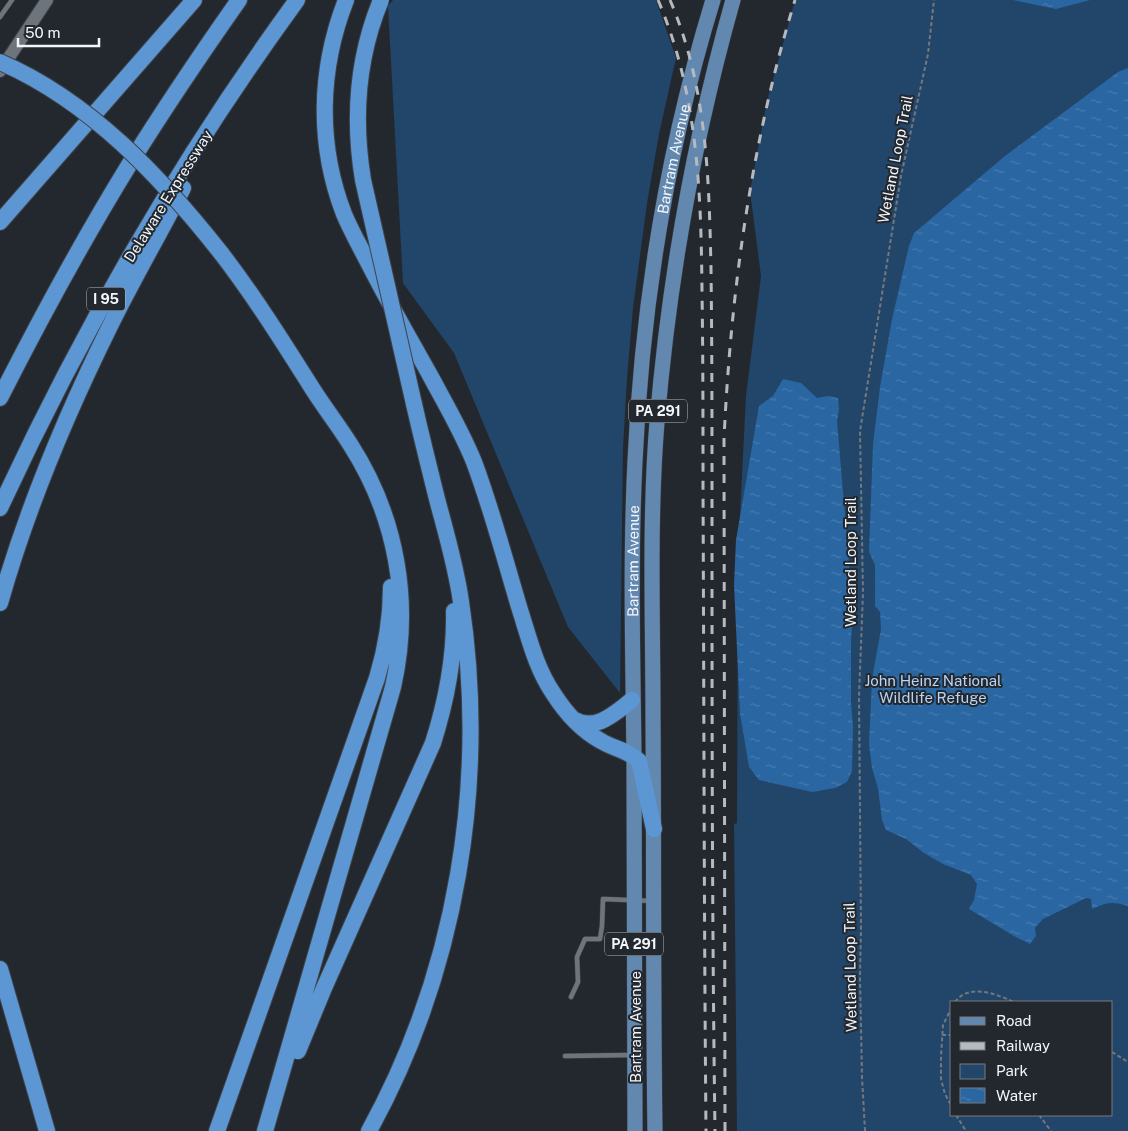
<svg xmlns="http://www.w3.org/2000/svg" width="1128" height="1131" font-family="'Public Sans',sans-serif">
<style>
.green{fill:#22456a;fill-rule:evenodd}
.water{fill:url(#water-ripples)}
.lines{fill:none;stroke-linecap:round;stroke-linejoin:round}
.lane-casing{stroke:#3f4349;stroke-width:5.5}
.secondary-casing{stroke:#3f4349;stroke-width:14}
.primary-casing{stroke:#3f4349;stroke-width:16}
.highway-casing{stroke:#3f4349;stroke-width:18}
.path{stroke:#74787e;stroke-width:2;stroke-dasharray:4 2.5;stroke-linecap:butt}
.lane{stroke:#6d747c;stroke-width:4.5}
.secondary{stroke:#6d747c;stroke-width:12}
.primary{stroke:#6388b0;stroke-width:15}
.highway{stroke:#5c96d3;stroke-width:16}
.rail{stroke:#b6babf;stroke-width:3;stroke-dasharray:9 9;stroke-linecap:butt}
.highway-bridge-casing{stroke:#3f4349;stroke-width:18;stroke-linecap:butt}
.highway-bridge{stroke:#5c96d3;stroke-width:16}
.labels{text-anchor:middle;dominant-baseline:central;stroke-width:4;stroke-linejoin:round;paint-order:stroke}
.shield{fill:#23282f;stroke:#b4b8bd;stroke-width:1}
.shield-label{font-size:14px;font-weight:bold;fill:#f2f6fa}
.street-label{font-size:15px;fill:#f2f6fa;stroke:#23282f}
.park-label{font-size:15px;fill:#b5d4f6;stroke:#23282f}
</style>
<defs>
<pattern id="water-ripples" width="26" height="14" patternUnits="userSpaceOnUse" patternTransform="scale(1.25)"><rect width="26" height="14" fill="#2966a2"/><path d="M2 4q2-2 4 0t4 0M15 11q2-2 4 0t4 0" fill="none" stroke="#487cb0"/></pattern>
</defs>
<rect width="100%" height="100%" fill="#23282f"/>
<path class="green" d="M393 0H656L676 58 659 134 647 203 633 308 627 378 623 448 620 693 568 627 454 353 403 283 388 6Z
M795 0H1128V1131H737L734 824 737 823 738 555 746 396 761 276 750 191 767 101ZM952 1002H1112V1115H952Z"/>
<path class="water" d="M1013 0H1090L1056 9Z
M1128 68V906C1112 901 1107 902 1092 909L1091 899 1086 898 1043 919 1035 928 1036 936 1030 944 1014 936 969 909 974 900 977 884 971 875 943 864 924 853 906 839 886 830 882 820 878 788 872 768 869 744 872 679 881 629 880 612 875 606V565L869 552 873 444 880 387 892 319 909 246 914 233 1005 156 1118 72Z
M783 379 801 383 817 398 828 396 838 398 839 410 837 421 853 610 851 641V703L853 727 852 771 847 782 835 788 812 792 759 780 749 767 740 713 734 585 736 540 759 406 773 396Z"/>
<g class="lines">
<defs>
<path id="lane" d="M0 17 12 0
M571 997 578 982 577 957 585 939H600L602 926 603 899 652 901
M565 1056 631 1055"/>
<path id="secondary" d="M0 71 47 0"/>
<g id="primary">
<path id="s1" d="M635 1131C635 1007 635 883 634 759 633 660 630 561 635 461 642 305 667 150 713 0"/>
<path d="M655 1131C653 994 654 856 653 719 653 620 649 520 657 422 669 279 694 138 733 0"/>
</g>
<path id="highway" d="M346 0C319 69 317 144 344 214 352 233 362 250 371 268 390 305 411 341 431 377 446 405 462 432 474 462 492 510 505 560 520 610 529 638 536 668 553 693 565 712 581 730 601 741 614 749 628 750 639 761L654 829
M0 222 194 0
M221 253C254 296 283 342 312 388 324 407 338 425 350 444 397 517 412 603 393 687L265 1131
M0 398C40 319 83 240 129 165 164 109 201 54 239 0
M0 508C82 330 181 159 297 0
M0 603C27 508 66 415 110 326 133 279 159 235 183 188
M575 720C596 732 616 712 632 700
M0 969 47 1131
M298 1051 324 988 433 743C447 699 455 657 454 611
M217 1131 377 678C386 648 391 618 391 587
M369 1131C457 971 488 782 461 602 456 566 446 533 437 499 429 467 421 435 414 404"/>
</defs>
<use href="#lane" class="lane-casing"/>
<use href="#secondary" class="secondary-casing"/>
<use href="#primary" class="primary-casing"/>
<use href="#highway" class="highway-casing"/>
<path class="path" d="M955 1002C969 983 996 994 1014 1002
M952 1007 943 1025 941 1056V1079L945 1094 952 1107
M942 1035H952
M1112 1052 1128 1062
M956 1115 966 1131
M1039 1115 1051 1131
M865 1131 862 1077 860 977 861 927 859 697 863 592 860 431 901 176 928 54 934 0"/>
<use href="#lane" class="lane"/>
<use href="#secondary" class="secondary"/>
<use href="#primary" class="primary"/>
<use href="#highway" class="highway"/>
<path class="rail" d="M658 0C698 93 701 192 702 291 703 356 703 421 703 486 704 701 704 916 706 1131
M670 0C707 86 709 178 711 269 712 347 712 425 712 503 712 712 712 922 715 1131
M725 1131 724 439C731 289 751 144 795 0"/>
<defs>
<path id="highway-bridge" d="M381 0C357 58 353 119 363 180L414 404
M0 62C90 101 161 177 221 253"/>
</defs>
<use href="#highway-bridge" class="highway-bridge-casing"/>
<use href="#highway-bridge" class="highway-bridge"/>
</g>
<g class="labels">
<g class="shield">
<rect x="87" y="287.5" width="38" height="23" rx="4"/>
<rect x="629" y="399.5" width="58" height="23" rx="4"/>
<rect x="605" y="932.5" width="58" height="23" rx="4"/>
</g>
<g class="shield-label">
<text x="106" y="299">I 95</text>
<text x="658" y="411">PA 291</text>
<text x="634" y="944">PA 291</text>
</g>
<g class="street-label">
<text transform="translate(895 159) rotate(-79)">Wetland Loop Trail</text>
<text stroke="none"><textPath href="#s1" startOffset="975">Bartram Avenue</textPath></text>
<text transform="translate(168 196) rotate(-58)">Delaware Expressway</text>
<text stroke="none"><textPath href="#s1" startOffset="570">Bartram Avenue</textPath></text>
<text transform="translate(850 562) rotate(-90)">Wetland Loop Trail</text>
<text transform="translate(850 967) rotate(-91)">Wetland Loop Trail</text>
<text transform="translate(635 1027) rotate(-90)">Bartram Avenue</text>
</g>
<g class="park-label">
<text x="933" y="680">John Heinz National<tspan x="933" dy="17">Wildlife Refuge</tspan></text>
</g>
</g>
<rect x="950" y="1001" width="162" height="115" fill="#23282f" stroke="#767a80"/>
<rect x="960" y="1017" width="25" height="8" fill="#6388b0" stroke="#767a80"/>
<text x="996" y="1026" font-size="15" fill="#f2f6fa">Road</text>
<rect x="960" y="1042" width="25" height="8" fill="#b6babf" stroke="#767a80"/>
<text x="996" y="1051" font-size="15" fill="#f2f6fa">Railway</text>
<rect x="960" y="1064" width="25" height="15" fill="#22456a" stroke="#767a80"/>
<text x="996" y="1076" font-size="15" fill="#f2f6fa">Park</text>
<rect x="960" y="1088" width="25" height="15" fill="url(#water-ripples)" stroke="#767a80"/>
<text x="996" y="1101" font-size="15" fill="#f2f6fa">Water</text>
<path d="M18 38v8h81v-8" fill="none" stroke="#f2f6fa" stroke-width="2.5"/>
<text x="25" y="38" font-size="15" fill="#f2f6fa" stroke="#23282f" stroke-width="4" paint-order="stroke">50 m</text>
</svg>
